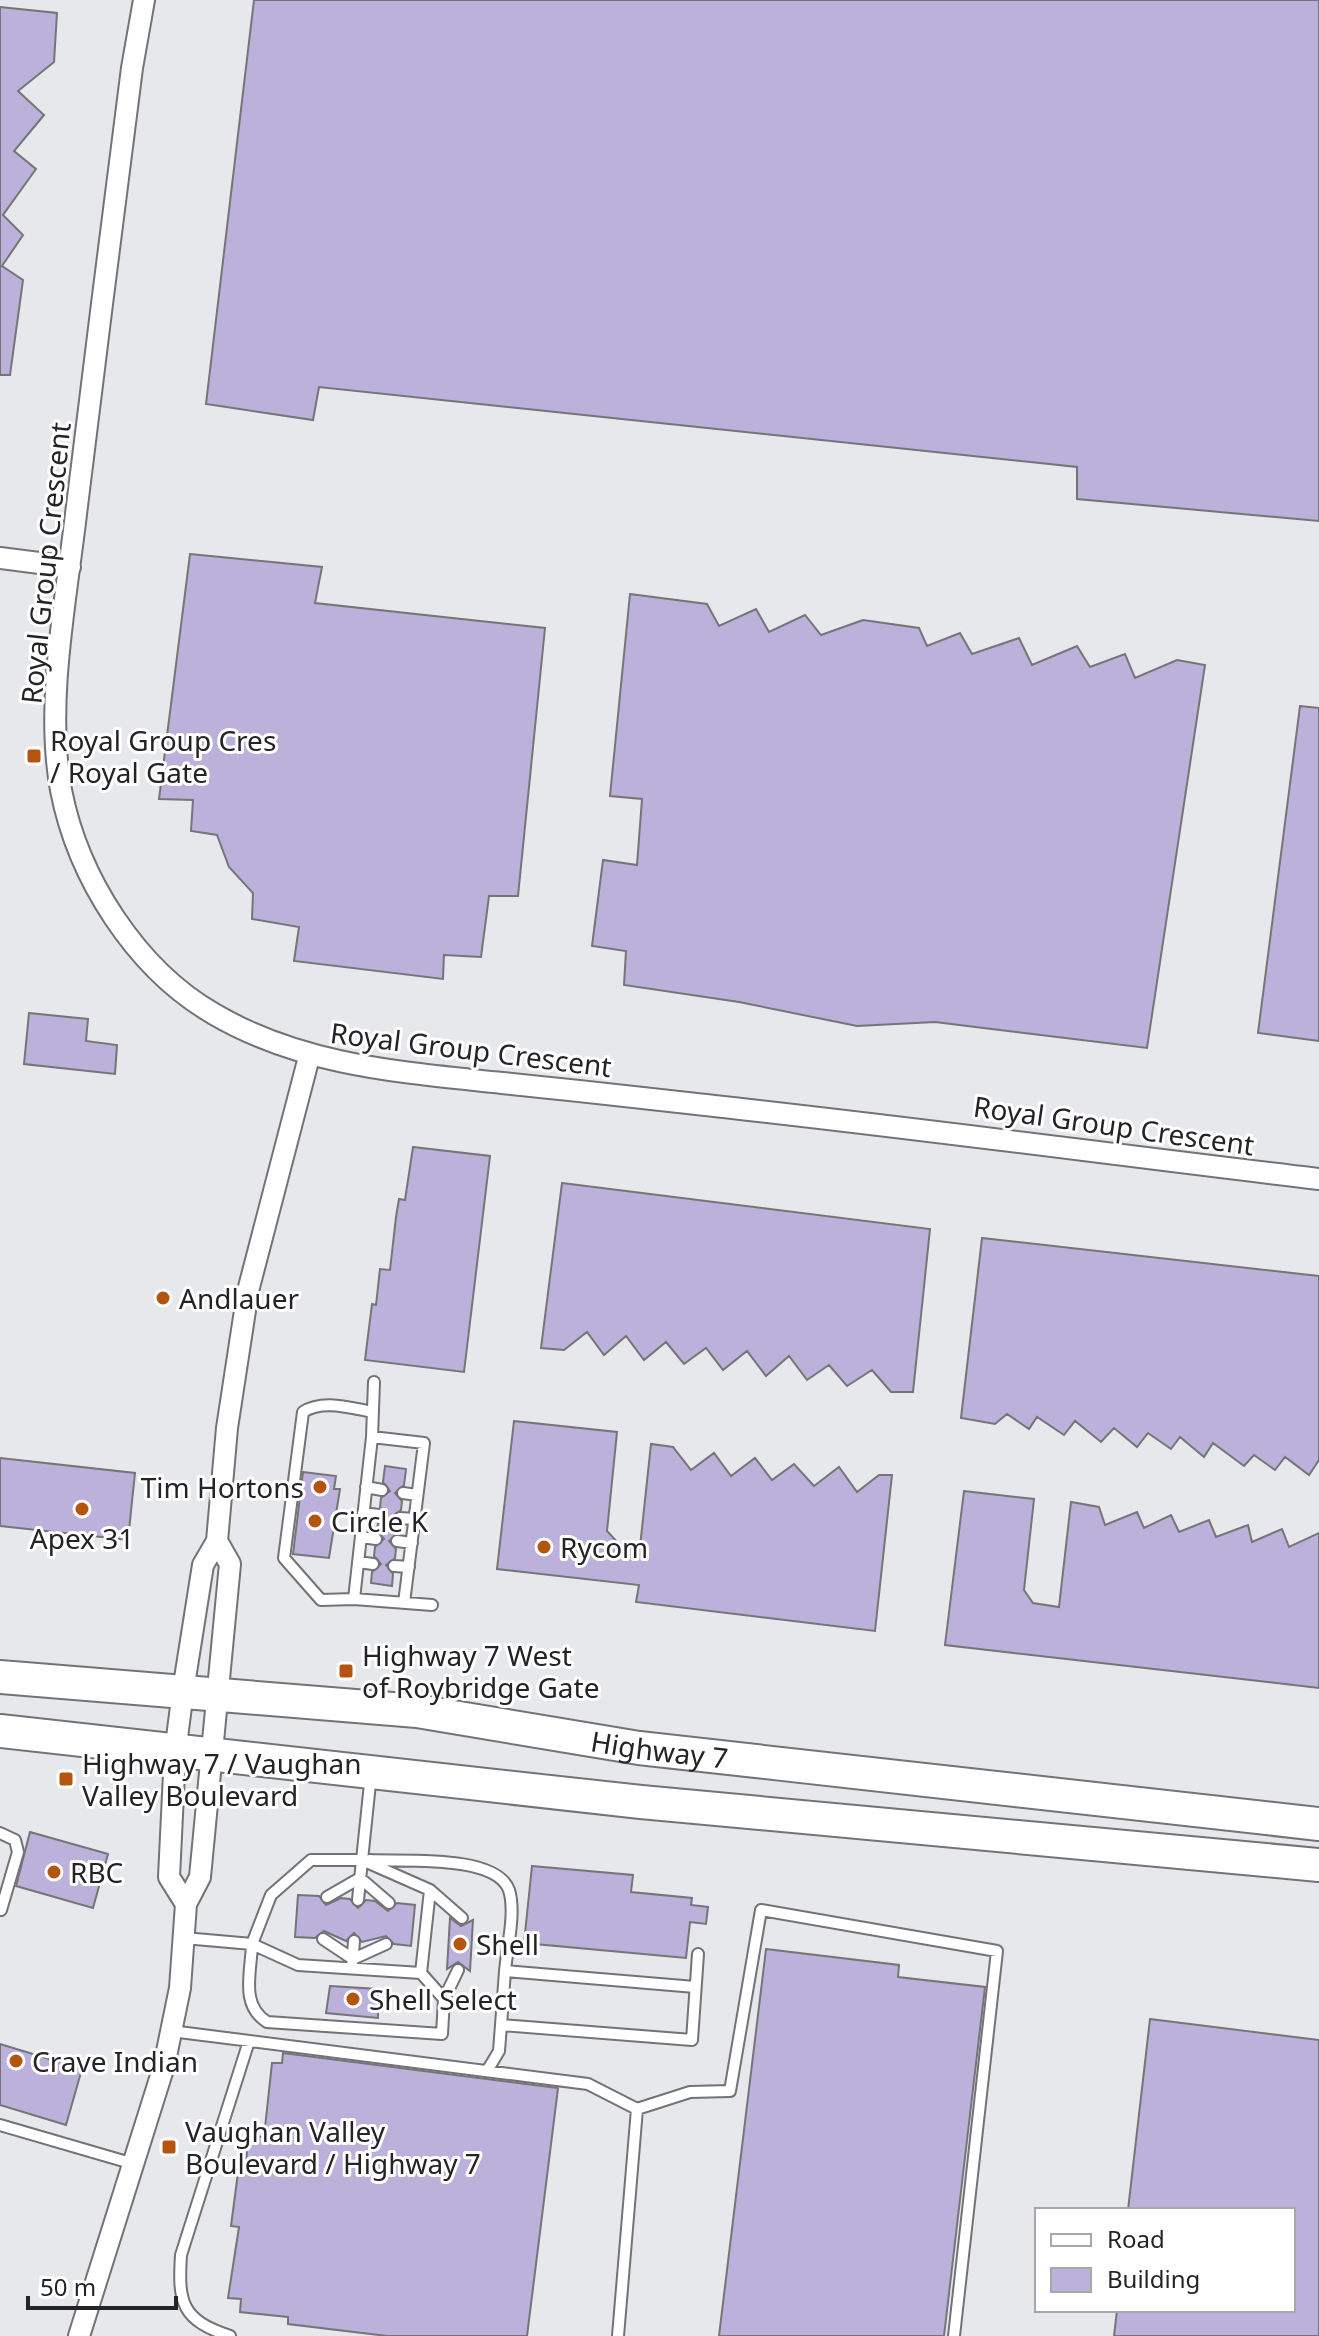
<svg xmlns="http://www.w3.org/2000/svg" width="1319" height="2336" font-family="'Noto Sans',sans-serif">
<style>
.building{fill:#bbb1db;stroke:#757578;stroke-width:2}
.lines{fill:none;stroke-linecap:round;stroke-linejoin:round}
.lane-casing{stroke:#717376;stroke-width:14}
.street-casing{stroke:#717376;stroke-width:24}
.primary-casing{stroke:#717376;stroke-width:36}
.lane{stroke:#fff;stroke-width:10}
.street{stroke:#fff;stroke-width:20}
.primary{stroke:#fff;stroke-width:32}
.poi-dot{fill:#b4540f;stroke:#fff;stroke-width:3}
.labels{text-anchor:middle;dominant-baseline:central;stroke-width:6;stroke-linejoin:round;paint-order:stroke}
.street-label{font-size:28px;fill:#242426;stroke:#fff}
.poi-label{font-size:28px;fill:#242426;stroke:#fff;text-anchor:start}
</style>
<rect width="100%" height="100%" fill="#e6e8ec"/>
<path class="building" d="M254 0H1319V521L1077 499V467L319 387 313 420 206 404Z
M0 7 57 13 54 62 18 91 44 115 14 151 36 169 3 215 23 235 2 266 23 280 10 375H0Z
M190 554 322 567 315 603 545 628 518 896H489L481 957 444 955 443 979 294 961 299 927 252 919 253 893 229 867 217 835 191 831 193 800 159 799Z
M630 594 707 604 719 626 756 609 769 632 805 615 821 635 863 620 919 628 927 646 960 633 972 654 1019 638 1032 665 1077 646 1090 667 1125 654 1135 678 1177 660 1205 665 1147 1048 935 1022 857 1026 739 1002 624 985 626 951 592 946 603 860 637 865 642 799 610 796Z
M1300 706 1319 708V1041L1258 1033Z
M29 1013 88 1019 86 1041 117 1045 115 1074 24 1064Z
M413 1147 490 1156 464 1372 365 1360 372 1304 376 1305 380 1269 390 1270 396 1217 399 1199 405 1200Z
M562 1183 930 1229 913 1392H891L872 1370 847 1386 829 1365 807 1380 789 1356 766 1376 747 1351 723 1370 706 1348 684 1364 666 1342 644 1360 626 1336 604 1355 587 1332 564 1350 541 1348Z
M982 1238 1319 1276V1460L1309 1475 1285 1457 1275 1470 1254 1455 1244 1466 1213 1443 1204 1457 1180 1437 1171 1449 1148 1433 1137 1447 1114 1428 1101 1442 1075 1421 1064 1435 1037 1417 1029 1429 1007 1414 995 1424 961 1418Z
M514 1421 617 1432 607 1531 618 1543 640 1547 651 1444 673 1447 691 1470 714 1453 731 1476 755 1458 772 1480 794 1464 814 1486 839 1467 857 1492 879 1475H892L875 1631 636 1602 639 1585 497 1569Z
M0 1458 135 1473 128 1540 0 1526Z
M385 1466 406 1469 404 1485 395 1493 402 1501 401 1510 392 1517 399 1526 398 1533 389 1541 396 1549 395 1558 386 1565 393 1574 392 1586 371 1583 372 1572 381 1564 374 1556 375 1547 384 1539 377 1531 378 1523 387 1515 380 1507 381 1498 390 1491 383 1482Z
M303 1472 336 1476 334 1489H340L329 1558 293 1554Z
M964 1491 1034 1499 1024 1590 1033 1603 1059 1607 1071 1502 1099 1507 1105 1525 1137 1512 1144 1528 1171 1515 1179 1532 1209 1520 1216 1537 1248 1525 1252 1542 1282 1529 1289 1547 1319 1533V1688L945 1645Z
M30 1832 108 1854 93 1908 16 1886Z
M532 1866 633 1875 631 1892 692 1898 691 1905 708 1907 706 1924 690 1922 686 1958 524 1943Z
M298 1895 319 1896 326 1905 341 1898 350 1899 358 1908 366 1900 375 1901 388 1911 397 1903 415 1905 411 1946 394 1944 386 1936 362 1942 354 1933 346 1941 324 1931 315 1938 295 1937Z
M450 1918 461 1926 473 1920 470 1971 458 1962 447 1969Z
M766 1949 899 1965 898 1977 985 1987 944 2336H719Z
M330 1986 378 1989V2018L326 2013Z
M1150 2019 1319 2040V2336H1114L1117 2310H1293V2210H1128Z
M0 2044 82 2069 66 2125 0 2105Z
M283 2053 558 2088 527 2336H387L288 2324V2317L240 2312 241 2299 228 2298 239 2227 231 2226 239 2165 246 2164 248 2136 264 2137 272 2063H282Z"/>
<g class="lines">
<defs>
<path id="lane" d="M374 1382 372 1437 354 1599 432 1605
M372 1437 424 1443 404 1603
M366 1487 382 1490
M403 1493 417 1495
M363 1513 379 1515
M400 1518 415 1519
M361 1537 376 1539
M397 1541 412 1543
M358 1562 373 1564
M394 1566 409 1567
M354 1599 321 1600 284 1558 303 1412C323 1399 350 1408 373 1412
M0 1833 15 1840 18 1852 1 1910
M362 1860 430 1890 421 1973 298 1965 252 1944C251 1973 240 2005 267 2022L442 2034 444 1999 421 1973
M370 1860C403 1862 496 1854 509 1890 516 1913 507 1947 505 1971L695 1987
M430 1890 462 1918
M327 1897 360 1878 389 1903
M358 1900 362 1860
M184 1938 252 1944 271 1895 311 1860H362L371 1774
M323 1939 353 1959 386 1944
M352 1965 354 1941
M505 1971 501 2025 692 2040 698 1954
M444 1999 458 1970
M171 2031 588 2084 637 2109 690 2092 730 2091 761 1910 997 1951 954 2336
M487 2071 499 2051 501 2025
M0 2125 134 2164
M230 2336C181 2320 178 2302 181 2255L249 2041
M618 2336 637 2109"/>
<path id="street" d="M144 0 132 68C113 217 94 365 76 514 66 601 45 704 61 790 78 878 136 969 214 1014 303 1066 401 1072 502 1083 573 1090 643 1098 714 1106 916 1128 1117 1155 1319 1179
M0 558 70 567
M186 1904 169 1877 175 1753 183 1691 203 1565 217 1541 227 1428 248 1291 309 1057
M79 2336 164 2066 180 1988 186 1904 200 1877 230 1564 217 1541"/>
<g id="primary">
<path id="s1" d="M0 1677 417 1711 639 1748 1319 1824"/>
<path d="M0 1731 641 1802 1319 1865"/>
</g>
</defs>
<use href="#lane" class="lane-casing"/>
<use href="#street" class="street-casing"/>
<use href="#primary" class="primary-casing"/>
<use href="#lane" class="lane"/>
<use href="#street" class="street"/>
<use href="#primary" class="primary"/>
</g>
<g class="poi-dot">
<rect x="26" y="748" width="16" height="16" rx="4"/>
<circle cx="163" cy="1298" r="8"/>
<circle cx="320" cy="1487" r="8"/>
<circle cx="82" cy="1509" r="8"/>
<circle cx="315" cy="1521" r="8"/>
<circle cx="544" cy="1547" r="8"/>
<rect x="338" y="1663" width="16" height="16" rx="4"/>
<rect x="58" y="1771" width="16" height="16" rx="4"/>
<circle cx="54" cy="1872" r="8"/>
<circle cx="460" cy="1944" r="8"/>
<circle cx="353" cy="1999" r="8"/>
<circle cx="16" cy="2061" r="8"/>
<rect x="161" y="2139" width="16" height="16" rx="4"/>
</g>
<g class="labels">
<g class="street-label">
<text transform="translate(45 563) rotate(-84)">Royal Group Crescent</text>
<text transform="translate(471 1049) rotate(7)">Royal Group Crescent</text>
<text transform="translate(1114 1125) rotate(8)">Royal Group Crescent</text>
<text stroke="none"><textPath href="#s1" startOffset="664">Highway 7</textPath></text>
</g>
<g class="poi-label">
<text x="50" y="740">Royal Group Cres<tspan x="50" dy="32">/ Royal Gate</tspan></text>
<text x="179" y="1298">Andlauer</text>
<text x="304" y="1487" text-anchor="end">Tim Hortons</text>
<text x="331" y="1521">Circle K</text>
<text x="82" y="1538" text-anchor="middle">Apex 31</text>
<text x="560" y="1547">Rycom</text>
<text x="362" y="1655">Highway 7 West<tspan x="362" dy="32">of Roybridge Gate</tspan></text>
<text x="82" y="1763">Highway 7 / Vaughan<tspan x="82" dy="32">Valley Boulevard</tspan></text>
<text x="70" y="1872">RBC</text>
<text x="476" y="1944">Shell</text>
<text x="369" y="1999">Shell Select</text>
<text x="32" y="2061">Crave Indian</text>
<text x="185" y="2131">Vaughan Valley<tspan x="185" dy="32">Boulevard / Highway 7</tspan></text>
</g>
</g>
<rect x="1035" y="2208" width="260" height="104" fill="#ffffff" stroke="#a7a7a8" stroke-width="2"/>
<rect x="1051" y="2234" width="40" height="12" fill="#ffffff" stroke="#a7a7a8" stroke-width="2"/>
<text x="1107" y="2248" font-size="24" fill="#242426">Road</text>
<rect x="1051" y="2268" width="40" height="24" fill="#bbb1db" stroke="#a7a7a8" stroke-width="2"/>
<text x="1107" y="2288" font-size="24" fill="#242426">Building</text>
<path d="M28 2296v12h148v-12" fill="none" stroke="#242426" stroke-width="4"/>
<text x="40" y="2296" font-size="24" fill="#242426" stroke="#ffffff" stroke-width="6" paint-order="stroke">50 m</text>
</svg>
